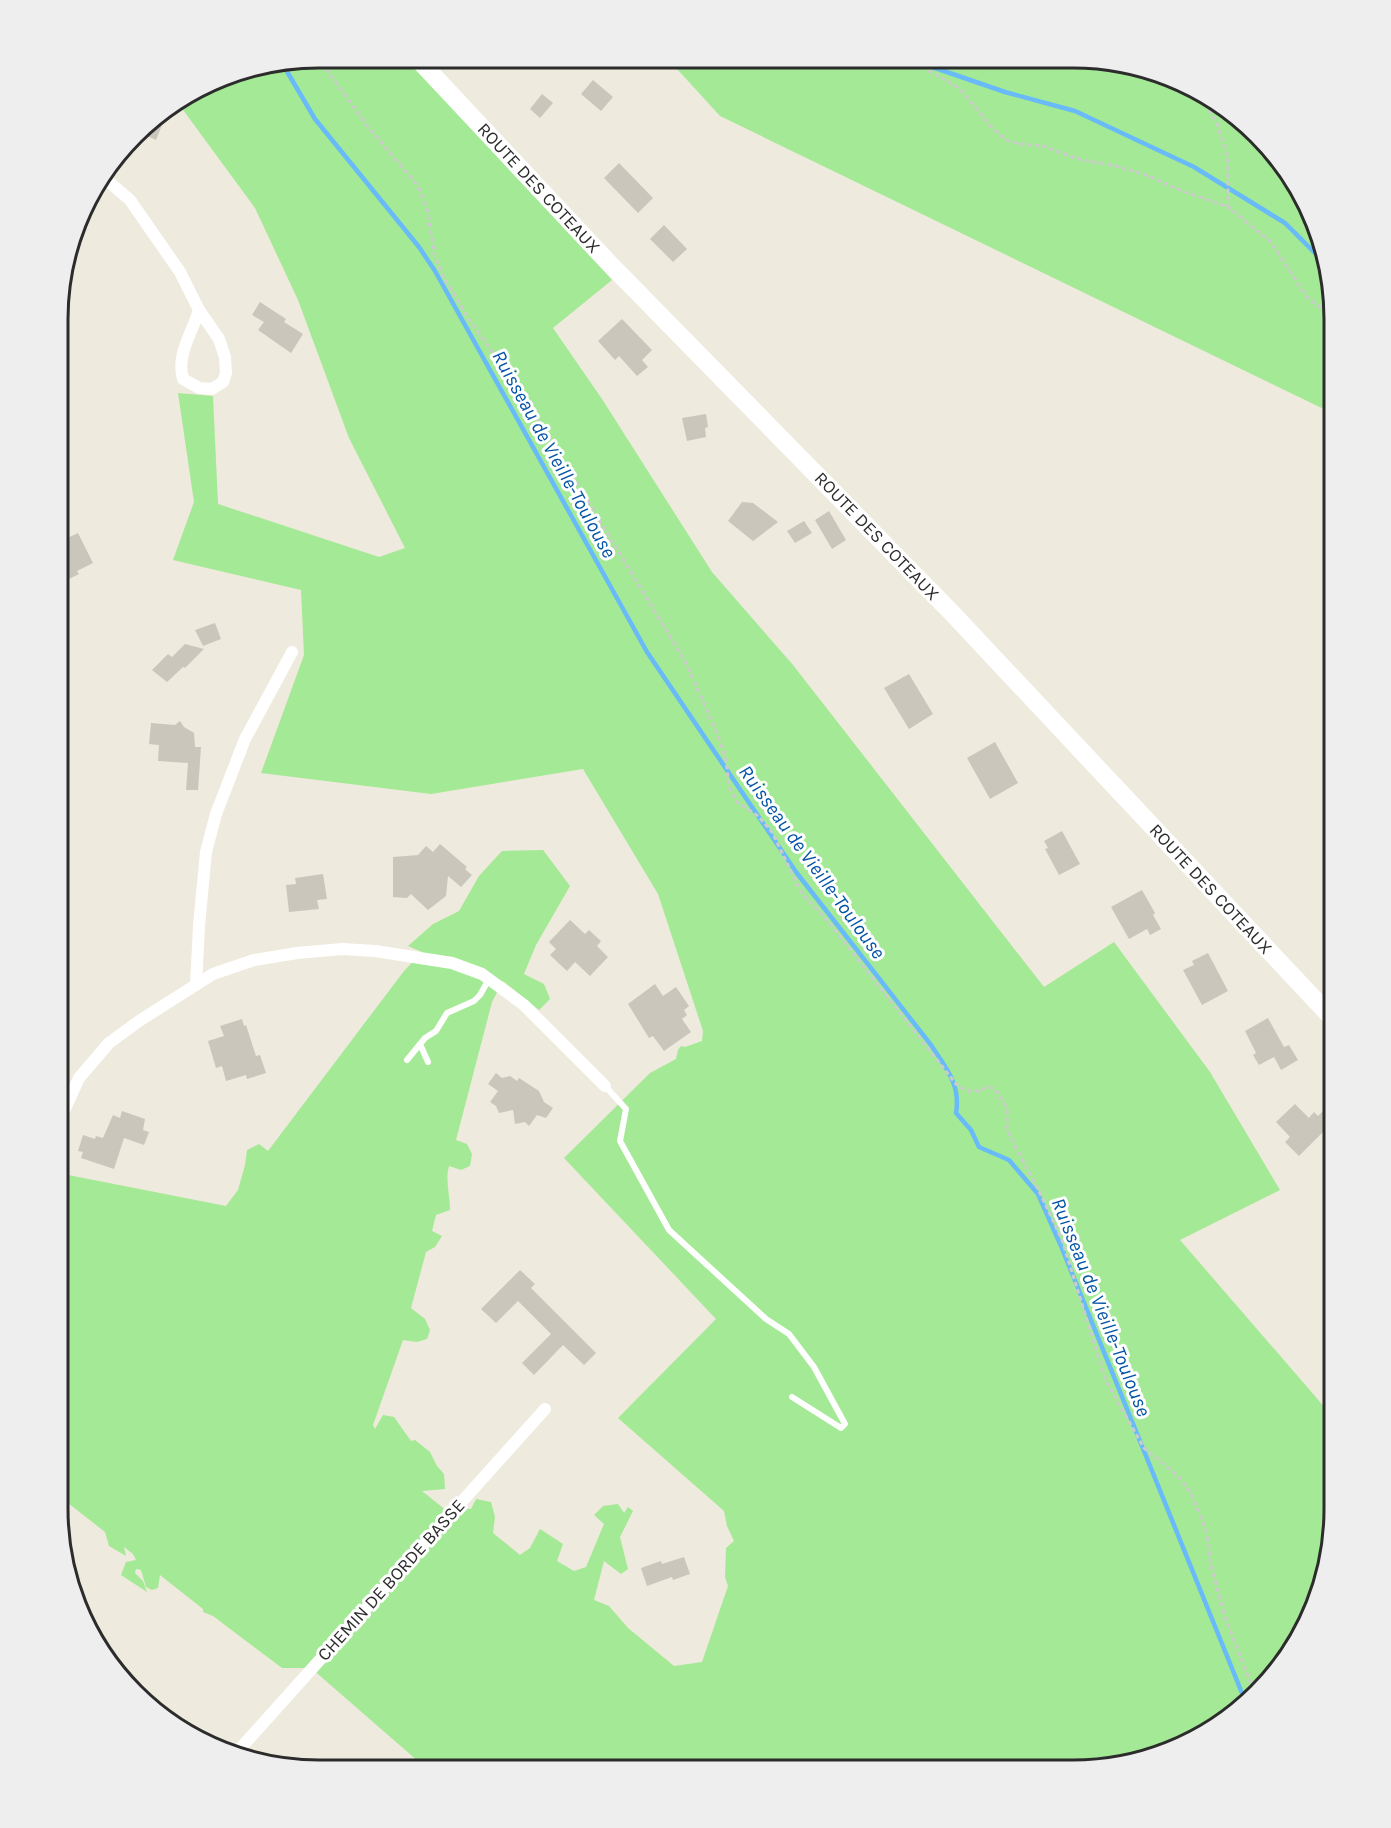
<svg xmlns="http://www.w3.org/2000/svg" width="1391" height="1828" font-family="Karla,sans-serif">
<style>
.green{fill:#a4e995}
.lines{fill:none;stroke-linecap:round;stroke-linejoin:round}
.stream{stroke:#68baf8;stroke-width:4.5}
.building{fill:#cac6bc}
.path{stroke:#ccc;stroke-width:3;stroke-dasharray:4.5 3;stroke-linecap:butt}
.lane{stroke:#fff;stroke-width:6}
.street{stroke:#fff;stroke-width:12}
.secondary{stroke:#fff;stroke-width:18}
.labels{text-anchor:middle;dominant-baseline:central;stroke-width:6;stroke-linejoin:round;paint-order:stroke}
.street-label{font-size:18px;fill:#2c2c2c;stroke:#fff}
.water-label{font-size:20px;font-style:italic;fill:#0354a8;stroke:#fff}
.rim{fill:none;stroke:#2c2c2c;stroke-width:3}
</style>
<rect width="100%" height="100%" fill="#eeeadd"/>
<path class="green" d="M319 57H404L533 192 612 280 553 328 602 399 712 572 793 665 1044 987 1114 942 1210 1072 1280 1190 1180 1240 1333 1417V1527L1320 1594 1290 1654 1245 1706 1188 1744 1073 1771 427 1769 311 1668H282L213 1616 203 1612V1609L160 1575 158 1588 152 1590 146 1587 141 1570 136 1569 135 1573 143 1581 147 1592 121 1575 126 1562 136 1560 133 1554 124 1547 126 1556 109 1546 105 1532 68 1503 63 1506 57 1503 58 1173 226 1206 238 1190 245 1165 247 1150 259 1144 268 1151 404 971 422 952 408 946 433 924 459 911 479 876 502 851 543 850 570 886 536 945 524 974 544 984 550 999 539 1010 503 981 492 1002 456 1140 467 1144 472 1154 470 1166 461 1170 449 1166C445 1181 450 1194 450 1210L436 1215 432 1231 442 1236 435 1247 426 1252 411 1308 425 1319 430 1330 427 1339 417 1342 403 1340 373 1425 375 1429 383 1415 394 1417 411 1441 415 1440 430 1452 437 1466 444 1474 445 1489 422 1491 457 1519 448 1506 471 1509 476 1499 491 1502 495 1517 493 1533 520 1555 530 1548 540 1529 563 1544 557 1561 574 1571 586 1567 604 1524 594 1515 603 1506 618 1504 624 1513 628 1507 633 1511 620 1537 628 1569 621 1574 604 1561 594 1600 609 1606 628 1628 674 1666 702 1662 728 1586 725 1577 726 1548 734 1541 727 1526 724 1511 618 1418 716 1319 564 1158 650 1073 676 1059 678 1050 681 1046 685 1047 702 1041 703 1031 658 894 583 769 431 794 261 773 304 655 301 590 173 560 194 502 178 393 213 396 218 504 379 557 405 548 349 438 298 300 255 208 178 103 234 71Z
M667 58 1107 59 1172 77 1231 111 1307 203 1334 318V414L720 116Z"/>
<g class="lines">
<path class="stream" d="M909 59 1005 92 1075 111 1194 167 1285 223 1320 258
M282 63 315 119 419 247 435 271 647 652 796 872 931 1045C946 1068 961 1085 956 1113L971 1130 979 1147 1009 1160 1038 1194 1061 1246 1244 1698 1248 1703
M1237 1712 1244 1698"/>
</g>
<path class="building" d="M593 80 613 97 601 111 581 94Z
M542 94 553 103 540 118 530 109Z
M156 116 164 120 156 140 138 132 146 122Z
M619 163 653 198 638 213 604 178Z
M664 225 687 249 673 262 650 239Z
M260 302 286 319 284 322 303 334 291 353 258 330 264 322 252 315Z
M622 319 652 350 642 360 648 367 637 376 619 356 615 360 598 341Z
M706 414 708 427 705 428 706 437 687 441 682 418Z
M742 502 753 503 778 522 753 541 728 521Z
M829 511 846 540 832 549 815 520Z
M804 521 812 533 795 543 787 531Z
M78 533 93 563 77 571 79 574 59 584V542Z
M215 623 221 639 203 646 195 630Z
M185 644 204 649 185 668 183 667 167 682 152 670 168 654 172 657Z
M909 674 933 714 909 729 884 688Z
M180 721 184 727 194 733 195 747H201L198 790H186L188 763 158 761 159 745 149 744 151 723 175 725Z
M995 742 1018 783 990 799 967 758Z
M1062 831 1080 864 1059 875 1045 849 1048 848 1044 841Z
M440 844 467 867 465 869 472 875 461 887 448 876 446 896 428 910 411 894 407 898 393 897V857L418 855 426 846 433 852Z
M323 874 327 899 317 900 319 909 289 912 286 885 296 884 295 878Z
M1142 890 1155 913 1153 915 1161 929 1150 935 1147 929 1129 939 1111 907Z
M570 920 585 934 589 930 601 941 597 946 608 957 590 976 575 962 567 971 550 955 556 949 549 942Z
M1208 953 1228 991 1202 1005 1183 970 1194 965 1192 961Z
M655 984 663 996 676 987 689 1006 684 1010 687 1015 682 1019 691 1032 664 1051 653 1036 649 1038 628 1004Z
M1268 1018 1284 1047 1289 1045 1298 1060 1281 1070 1274 1057 1259 1065 1253 1055 1256 1053 1245 1031Z
M242 1019 244 1026 246 1025 256 1056 260 1055 266 1073 247 1079 246 1075 226 1081 222 1066 216 1068 208 1041 224 1036 220 1026Z
M496 1073 502 1078 510 1076 517 1081 519 1078 539 1091 544 1102 553 1108 546 1118 537 1115 529 1126 525 1122 515 1124 513 1110 499 1113 496 1106 490 1102 498 1091 488 1084Z
M1295 1104 1309 1118 1314 1112 1318 1116 1325 1109 1334 1118V1121L1299 1156 1285 1142 1290 1137 1276 1122Z
M122 1111 145 1119 143 1130 149 1132 144 1145 124 1138 114 1169 81 1158 83 1152 78 1151 83 1135 95 1139 96 1136 103 1138 113 1115 120 1118Z
M520 1270 535 1284 531 1288 596 1353 584 1365 563 1345 534 1375 522 1363 551 1334 518 1301 496 1323 481 1309Z
M684 1557 690 1574 673 1580 672 1577 647 1586 641 1568 661 1561 662 1564Z"/>
<g class="lines">
<path class="path" d="M317 57 369 128 418 186 427 209 435 257 443 276 469 319 528 403 685 661 716 731 726 760 729 787 737 802 758 816 772 832 802 894 827 920 956 1084 967 1091H979L982 1089 990 1087 998 1093 1007 1109V1130L1041 1195 1062 1240 1106 1381 1144 1448 1178 1476 1191 1493 1206 1530 1211 1565 1225 1617 1255 1694
M909 59 960 89 993 129 1006 140 1020 144 1043 146 1078 159 1116 166 1149 176 1177 189 1228 207 1271 242 1307 297 1334 319
M1197 91 1217 123 1228 158V207"/>
<path class="lane" d="M420 1044 428 1062
M407 1060 425 1038 436 1031 447 1013 474 1001 480 995 489 979
M605 1086 626 1109 620 1141 669 1230 766 1319 789 1334 814 1367 845 1424 841 1428 792 1397"/>
<path class="street" d="M102 176 130 200 180 272 199 310 219 339 225 357 226 373 223 382 212 389 199 388 183 379C176 354 192 334 199 310
M196 985 199 926 206 852 216 814 245 739 292 652
M58 1124 79 1078 109 1043 139 1021 213 974 254 960 297 953 342 949 375 951 452 963 482 974 524 1005 605 1086
M238 1751 545 1409"/>
<path class="secondary" d="M416 57 607 261 952 613 1334 1020"/>
</g>
<g class="labels">
<g class="street-label">
<text transform="translate(539 188) rotate(47)">ROUTE DES COTEAUX</text>
<text transform="translate(877 536) rotate(46)">ROUTE DES COTEAUX</text>
<text transform="translate(1211 889) rotate(47)">ROUTE DES COTEAUX</text>
<text transform="translate(391 1580) rotate(-48)">CHEMIN DE BORDE BASSE</text>
</g>
<g class="water-label">
<text transform="translate(554 454) rotate(61)">Ruisseau de Vieille-Toulouse</text>
<text transform="translate(812 862) rotate(54)">Ruisseau de Vieille-Toulouse</text>
<text transform="translate(1101 1307) rotate(68)">Ruisseau de Vieille-Toulouse</text>
</g>
</g>
<path d="M0 0H1391V1828H0ZM319 68H1073A251 251 0 0 1 1324 319V1509A251 251 0 0 1 1073 1760H319A251 251 0 0 1 68 1509V319A251 251 0 0 1 319 68Z" fill="#eee" fill-rule="evenodd"/>
<path class="rim" d="M319 68H1073A251 251 0 0 1 1324 319V1509A251 251 0 0 1 1073 1760H319A251 251 0 0 1 68 1509V319A251 251 0 0 1 319 68Z"/>
</svg>
